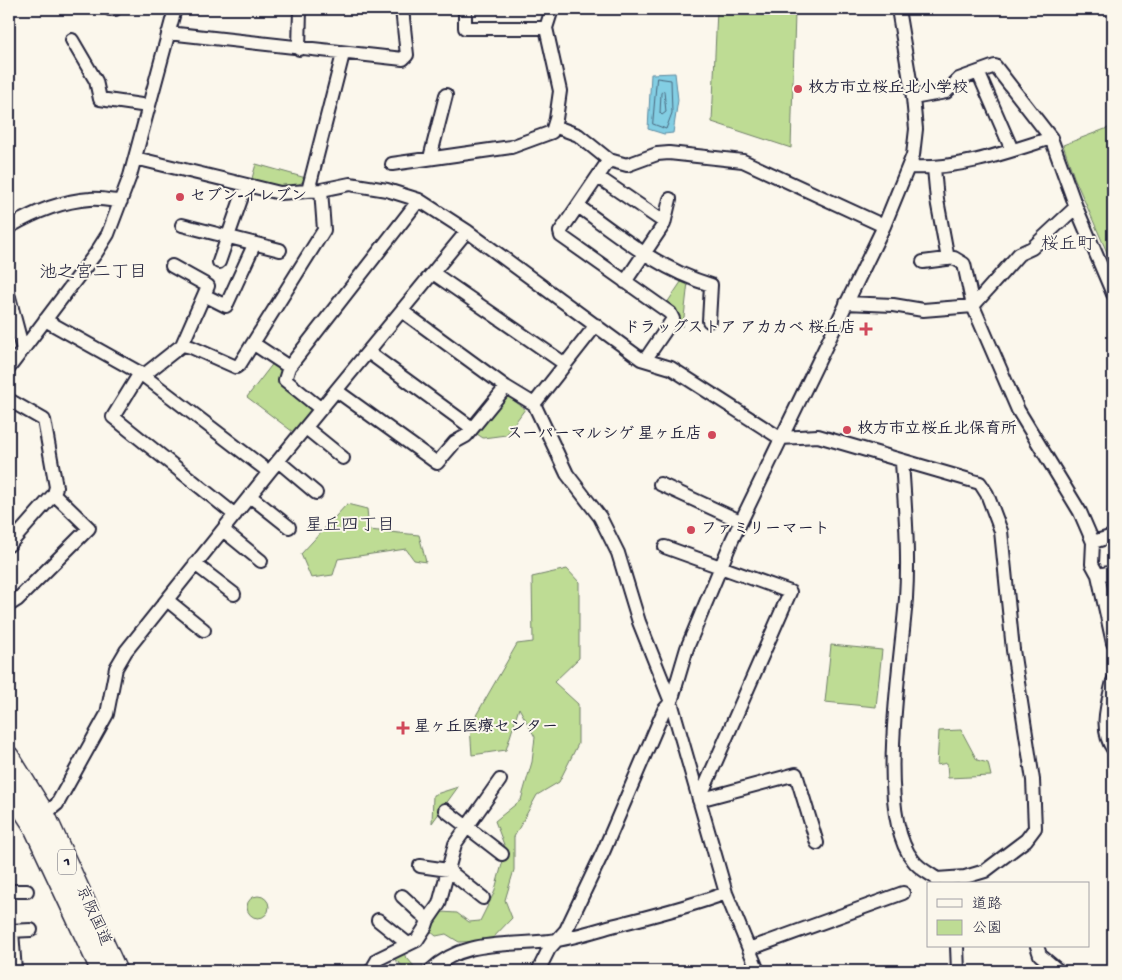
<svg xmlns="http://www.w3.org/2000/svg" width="1122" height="980" font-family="'Gochi Hand','Klee One',sans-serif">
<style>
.green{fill:#bedc94;stroke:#707f68}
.water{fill:#83cee3;stroke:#5c89a0}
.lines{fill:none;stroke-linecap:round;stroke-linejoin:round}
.shore{stroke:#49677e;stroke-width:1}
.minor-casing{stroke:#22223b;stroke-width:16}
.highway-casing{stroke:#22223b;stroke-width:22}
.minor{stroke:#fbf7ec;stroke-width:12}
.highway{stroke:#fbf7ec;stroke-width:19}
.poi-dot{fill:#d1495b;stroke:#fbf7ec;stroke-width:2}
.labels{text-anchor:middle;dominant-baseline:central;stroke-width:4;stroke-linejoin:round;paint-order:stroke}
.shield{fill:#fbf7ec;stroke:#636270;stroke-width:1}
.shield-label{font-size:15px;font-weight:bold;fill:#22223b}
.poi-label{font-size:16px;font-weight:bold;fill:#22223b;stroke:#fbf7ec;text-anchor:start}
.street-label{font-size:16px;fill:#22223b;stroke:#fbf7ec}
.neighbourhood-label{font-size:18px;fill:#22223b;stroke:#fbf7ec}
</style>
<rect width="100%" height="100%" fill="#fbf7ec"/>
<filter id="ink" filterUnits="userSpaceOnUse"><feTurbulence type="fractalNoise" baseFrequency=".02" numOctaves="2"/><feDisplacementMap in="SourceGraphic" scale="10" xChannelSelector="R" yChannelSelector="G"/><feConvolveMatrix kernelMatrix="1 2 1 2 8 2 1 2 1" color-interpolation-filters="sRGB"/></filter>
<g filter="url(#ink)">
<path class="green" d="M717 9H778L795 13 791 148 712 122Z
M1113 126V266L1074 177 1063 145Z
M256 164 306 178C291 196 271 187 251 182Z
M681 282H688L683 326H678L679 316 665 306Z
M274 362 283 369 284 374 277 383 311 409V416L297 435 247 397Z
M509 397 525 409 506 435 483 438 477 434 500 400Z
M347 504 367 509 369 530 419 535 426 562 414 560 406 549 338 559 333 575 311 578 301 554Z
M567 569 579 582V658L554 682 578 704V744L559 782 537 795 514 837V870L505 900 512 918 490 941 459 942 446 934 436 936 430 931 441 912 457 913 469 922 480 921 494 893 506 850 495 821 521 800 532 762 535 737 519 708 506 750 472 755 470 726 517 644 533 642 532 577Z
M831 645 882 650 876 707 825 702Z
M961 730 977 760 988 763 991 776 948 778 947 763 937 765 939 731Z
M458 787 432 823 433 795Z
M247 907a11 11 0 1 1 22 0a11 11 0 1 1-22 0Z
M402 952 418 971H409L394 959Z"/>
<path class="water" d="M675 73 678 100 673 133 664 134 648 129 651 74Z"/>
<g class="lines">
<path class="shore" d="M657 78 671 80 672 113 666 129 653 124Z
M664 91 666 112 662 115 660 113 661 93Z"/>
<defs>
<path id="minor" d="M110 9H115
M465 9V28H546
M168 33 403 59 407 55 402 9
M72 40 96 81 100 99 148 106
M299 49 300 9
M978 72 1012 150
M913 98 946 92 959 79 995 66 1051 138 1076 207 1113 294
M554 126 578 135 609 160 627 165 657 154 669 153 743 161 884 226
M135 158 280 193 321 190 350 184 387 190 419 200 467 231 641 359 671 368 780 438 818 436 980 483 987 494 1001 531 1013 650 1033 780 1035 828 1026 840 985 871 965 877 937 879
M430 158 446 95
M609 160 560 232 561 236 670 313 673 319 645 360
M392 164 511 147 552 132 556 119 560 91 546 28 552 9
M909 167C957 170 1005 153 1051 138
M934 168 937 200 948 259
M598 177 664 222
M308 191 343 54
M578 206C621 237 660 270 711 285L709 321
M182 225 280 250
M9 227C33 213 61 201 90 199 100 198 111 201 121 201
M219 262 246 185
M923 262 954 258 964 264 973 306
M172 266 208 286 182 345
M433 273 565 364
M625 282 664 224 670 199
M204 295 226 306 254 245
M9 297 23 350
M846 303 893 305 923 310 973 306 1018 410 1080 512 1093 542 1092 564 1098 575 1113 572
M973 306 1019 254 1032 248 1076 207
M402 311 506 387 534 404 596 325
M45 320 140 373 269 472
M254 344 289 367
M368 352 472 428
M9 368 96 253 108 234 130 176 175 9
M140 373 113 417 235 515
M144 375 182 345 191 347 236 367 240 364 324 230 321 190
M337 391 437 463 455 442 466 436 506 387
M9 400 44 420 56 487 54 494 9 545
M534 404 567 474 600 517 618 553 639 622 671 702 726 893 758 971
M321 409 285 380 289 367 419 200
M306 428 343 458
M278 461 316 493
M902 462C905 507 909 553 906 598 902 659 874 813 913 860 918 868 929 873 937 879L938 884
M660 484 740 521
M250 496 289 527
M223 530 261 561
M1093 542 1113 536
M665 547 790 592 699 800
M195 564 234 594
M1098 575 1113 643
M167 600 204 630
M9 605 17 600 89 528 54 494
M1113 681C1108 703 1099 729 1113 749
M699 800 796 774 817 843
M445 810 502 854
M45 814 57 804 107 714 116 668 126 651 269 472 467 231
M420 866 448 870 483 898
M9 891H27
M402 896 428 920
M378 920 408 944
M9 931 31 930
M12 931 15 971
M957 946 958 971
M1037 946 1040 955 1059 971
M749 949 903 893
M371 971 378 959 417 940 426 926 428 920 439 904 455 844 500 780
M430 971C465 937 512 947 557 940 575 937 594 931 612 926 651 916 689 907 726 893
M538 971 549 949 566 930 604 850 664 710 671 702 687 648 732 540 884 226 913 155 916 129 913 98 898 9"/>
<path id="highway" d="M9 756 45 814 117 971
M9 789 32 824 101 971"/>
</defs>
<use href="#minor" class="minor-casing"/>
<use href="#highway" class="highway-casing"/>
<use href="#minor" class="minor"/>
<use href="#highway" class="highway"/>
</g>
</g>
<g class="poi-dot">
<circle cx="798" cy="89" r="5"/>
<circle cx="180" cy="197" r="5"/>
<path d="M863.5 321.5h5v5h5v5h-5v5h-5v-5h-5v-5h5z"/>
<circle cx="847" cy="430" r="5"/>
<circle cx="712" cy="435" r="5"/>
<circle cx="691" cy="530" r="5"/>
<path d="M400.5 720.5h5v5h5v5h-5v5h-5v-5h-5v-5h5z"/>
</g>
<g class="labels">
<rect class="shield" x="58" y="849.5" width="18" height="25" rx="4"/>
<g class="shield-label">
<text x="67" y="862">1</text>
</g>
<g class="poi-label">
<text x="808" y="89">枚方市立桜丘北小学校</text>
<text x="190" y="197">セブン-イレブン</text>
<text x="856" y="329" text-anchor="end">ドラッグストア アカカベ 桜丘店</text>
<text x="857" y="430">枚方市立桜丘北保育所</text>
<text x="702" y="435" text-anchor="end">スーパーマルシゲ 星ヶ丘店</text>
<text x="701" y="530">ファミリーマート</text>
<text x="414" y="728">星ヶ丘医療センター</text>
</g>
<g class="street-label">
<text transform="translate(92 916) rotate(66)">京阪国道</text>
</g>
<g class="neighbourhood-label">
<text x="1068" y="245">桜丘町</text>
<text x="93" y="273">池之宮二丁目</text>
<text x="350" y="526">星丘四丁目</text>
</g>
</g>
<rect width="1122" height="980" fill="none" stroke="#fbf7ec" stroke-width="30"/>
<rect x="15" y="15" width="1092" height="950" fill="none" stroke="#22223b" stroke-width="2" filter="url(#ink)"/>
<rect x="927" y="882" width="162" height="65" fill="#fbf7ec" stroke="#a4a2a5"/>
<rect x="937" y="899" width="25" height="8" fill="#fbf7ec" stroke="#a4a2a5"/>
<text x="972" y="908" font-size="15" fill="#22223b">道路</text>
<rect x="937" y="920" width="25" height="15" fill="#bedc94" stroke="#a4a2a5"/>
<text x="972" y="932" font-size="15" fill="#22223b">公園</text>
</svg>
